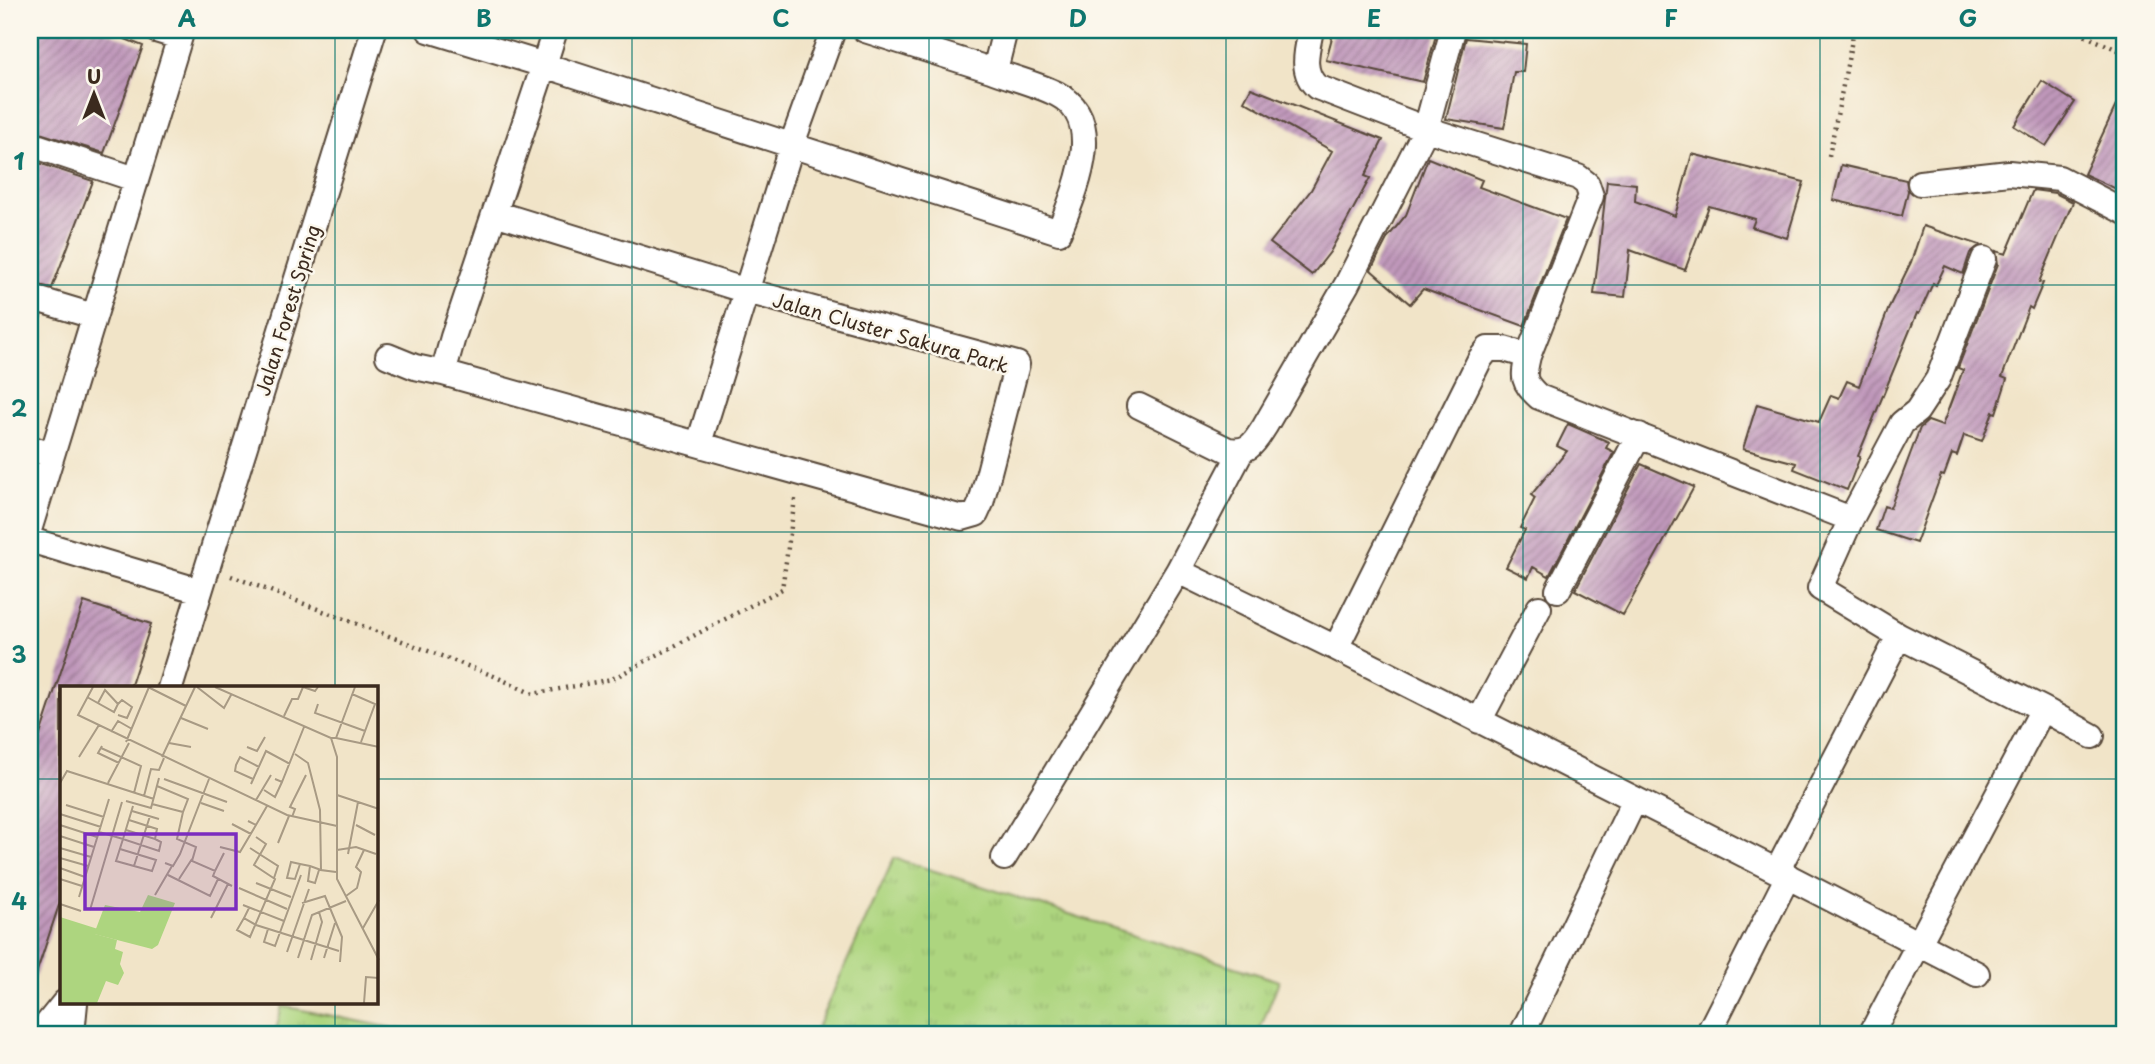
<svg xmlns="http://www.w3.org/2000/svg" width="2155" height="1064" font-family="'Playpen Sans',sans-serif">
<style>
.grass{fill:url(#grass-tufts);stroke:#74804e;stroke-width:2}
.building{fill:url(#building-hatch)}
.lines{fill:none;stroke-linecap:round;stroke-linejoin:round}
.minor-casing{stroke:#564638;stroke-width:28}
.path{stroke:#564638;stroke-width:4.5;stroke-dasharray:2 5;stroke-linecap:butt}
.minor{stroke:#fff;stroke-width:24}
.grid{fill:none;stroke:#0f766e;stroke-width:2;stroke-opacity:0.55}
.labels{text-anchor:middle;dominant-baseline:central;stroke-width:5;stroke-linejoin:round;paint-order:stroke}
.street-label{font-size:19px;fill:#3b2a1e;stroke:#fbf7ec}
.inset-road{fill:none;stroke:#a89a84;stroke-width:2}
.view{fill:#7b2cbf;fill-opacity:0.15;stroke:#7b2cbf;stroke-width:3.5}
.inset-edge{fill:none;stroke:#3b2a1e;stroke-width:3.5}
.neatline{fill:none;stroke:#0f766e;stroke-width:2.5}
.grid-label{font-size:23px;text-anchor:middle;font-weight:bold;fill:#0f766e}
</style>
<defs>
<pattern id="grass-tufts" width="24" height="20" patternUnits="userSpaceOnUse" patternTransform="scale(1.75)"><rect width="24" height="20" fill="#add57f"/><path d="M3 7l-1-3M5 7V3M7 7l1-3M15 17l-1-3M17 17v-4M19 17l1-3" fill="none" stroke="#96b76d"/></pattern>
<pattern id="building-hatch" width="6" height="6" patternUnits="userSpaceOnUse" patternTransform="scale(1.75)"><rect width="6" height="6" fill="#c098bb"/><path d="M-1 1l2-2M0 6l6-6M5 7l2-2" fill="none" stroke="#9d7c97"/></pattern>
</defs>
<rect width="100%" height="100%" fill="#fbf7ec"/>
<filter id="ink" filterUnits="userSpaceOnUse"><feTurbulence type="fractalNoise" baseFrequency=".0143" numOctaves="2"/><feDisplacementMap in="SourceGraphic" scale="14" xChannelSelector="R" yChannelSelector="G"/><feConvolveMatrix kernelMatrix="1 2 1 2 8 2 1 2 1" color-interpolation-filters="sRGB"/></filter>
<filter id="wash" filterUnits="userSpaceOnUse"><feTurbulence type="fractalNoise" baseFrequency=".00686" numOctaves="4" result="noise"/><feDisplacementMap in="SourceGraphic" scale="28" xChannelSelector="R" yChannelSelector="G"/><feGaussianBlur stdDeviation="1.57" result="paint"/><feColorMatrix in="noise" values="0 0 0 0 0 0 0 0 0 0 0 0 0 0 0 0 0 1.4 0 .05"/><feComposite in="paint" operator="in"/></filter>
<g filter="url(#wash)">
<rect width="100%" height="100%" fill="#f1e4c8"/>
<path class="grass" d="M894 858 1279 981 1258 1034H814Z
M282 1006 423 1034H275Z"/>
<g id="blocks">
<path class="building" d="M30 30H102L143 46 104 153 30 130Z
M1334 30H1429L1428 34 1436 35 1423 82 1326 60Z
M1466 38 1526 44 1523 72H1514L1504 128 1446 119Z
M2042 81 2075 102 2046 146 2014 126Z
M2125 86V193L2084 174Z
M1251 88 1383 140 1365 176 1370 178 1330 252 1312 275 1270 243 1311 190 1332 151 1244 101Z
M1692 154 1804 182 1787 238 1752 227 1755 219 1709 206 1685 270 1630 250 1625 297 1594 294 1607 181 1636 184 1635 201 1675 216Z
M1428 158 1482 180 1479 187 1566 219 1524 326 1423 289 1410 304 1371 270 1388 237 1406 215Z
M30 160 93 181 52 288 30 283Z
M1841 165 1906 180 1908 191 1902 216 1833 200Z
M2033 190 2055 193 2073 202 2039 282 2043 283 2032 309 2029 307 2002 377 2007 379 1996 413 1993 412 1982 441 1964 435 1957 456 1952 454 1944 476 1941 475 1916 543 1876 530 1884 506 1890 508 1920 428 1928 421 1942 426 1963 370 1958 368 1998 264 1996 251 2006 254Z
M1923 226 1980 245 1970 253 1963 274 1945 266 1936 285 1933 283 1919 314 1917 313 1858 456 1860 457 1847 490 1794 469 1796 463 1743 449 1757 404 1819 422 1831 395 1839 398 1847 381 1859 386 1890 305 1911 262Z
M30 312 41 316 32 340 30 339Z
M1568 424 1609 442 1606 448 1614 452 1549 576 1533 567 1528 578 1506 567 1525 530 1520 528 1535 498 1531 495 1567 451 1557 446Z
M1641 464 1694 487 1623 615 1575 590Z
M84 602 151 624 130 688H61V899L34 980 30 979V765Z"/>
</g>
</g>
<g filter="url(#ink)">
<use href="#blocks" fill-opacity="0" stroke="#564638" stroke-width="2"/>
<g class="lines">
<defs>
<path id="minor" d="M156 30 179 37
M429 30 544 65 555 30
M865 30 991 70 996 66 1005 30
M1311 30C1307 50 1300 72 1317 87L1426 129 1578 177 1587 184 1591 196 1528 356C1523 378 1522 381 1539 397L1851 519 1902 423 1917 411 1938 379 1984 259
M30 144 135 179
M1920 183 2009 173 2059 178 2125 212
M495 213 747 291 1017 364 981 503 976 514 962 518 443 373 453 337 544 65 1059 232C1074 193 1108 120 1057 94 1037 84 1012 78 991 70
M30 297 93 316
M388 356 415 367 443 373
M1139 406 1228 450C1250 453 1254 443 1265 426L1347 284 1426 129 1453 30
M699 443 792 144 833 30
M30 448 51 455
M1851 519 1820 588 1899 636 2043 709 2092 736
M30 527 182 30
M30 540 200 591
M1178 571 1336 648 1777 871 1899 636
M1558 590 1639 435
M1336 648 1480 359 1488 349H1504L1528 356
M170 688 374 30
M1479 721 1539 608
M1004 858 1178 571 1241 452
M1777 871 1977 974
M39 1034 64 1003
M72 1034 75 1003
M1522 1034 1635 799
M1708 1034 1788 876
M1871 1034 2043 709"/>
</defs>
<use href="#minor" class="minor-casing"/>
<path class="path" d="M2072 30 2125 53
M1829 156 1854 30
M231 576 494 676 533 694 612 679 782 589 795 499"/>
<use href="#minor" class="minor"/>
</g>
</g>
<path class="grid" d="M335 30V688M632 30V1034M929 30V1034M1226 30V1034M1523 30V1034M1820 30V1034M30 285H2125M30 532H2125M30 779H61M376 779H2125M335 1003V1034"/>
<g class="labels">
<g class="street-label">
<text transform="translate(287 310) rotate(-73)">Jalan Forest Spring</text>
<text transform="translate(891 332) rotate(16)">Jalan Cluster Sakura Park</text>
</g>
</g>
<g transform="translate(60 686)">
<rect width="318" height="318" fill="#f1e4c8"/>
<path d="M88 209 115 217 98 259 92 263 34 248 45 219 80 226Z" fill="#add57f"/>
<path d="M0 231 38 243 35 248 57 254 55 263 63 266 60 278 64 287 58 299 46 295 37 317H0Z" fill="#add57f"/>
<path class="inset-road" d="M33 1 18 29 227 129 277 140M88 1 126 20M137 1 164 22 171 9M155 1 271 52 277 71V193L319 274M292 8 315 18 301 56M27 11 54 26 58 18 45 4 38 17M58 18 62 14 72 21 67 32 58 29M258 18 255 27 305 45M224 30 232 13H238L243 1 255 5 258 1M121 32 148 43M51 46 58 35 72 43M271 52H276L295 1M276 52 319 61M66 56 89 1M109 57 131 61M42 60 38 67 59 77M187 61 197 65 205 51M41 62 81 80 74 107M235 68 248 77 260 124 261 184 276 186M19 71 39 39M102 71 135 1M104 93 167 116M193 93 175 85 176 79 180 71 199 81M215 93 222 96 244 41M0 97 7 85 94 113M48 97 69 57M191 98 206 65 230 78M204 104 215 111 222 96M277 109 319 123M84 110 91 83 99 84 104 72M196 114 211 89M66 115 91 122 99 92M141 117 164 125M92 118 123 126 128 113 97 100M6 119 44 131M72 125 99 133M123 126 117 153 136 161 132 175 155 185 164 167M0 128 41 141M232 131 235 123 230 121 246 89M188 135 196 139 207 120M172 138 191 148M0 139 37 151M296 139 315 149M66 144 95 153 97 143 69 134M39 146 63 153 73 120M0 150 34 161M218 157 229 130M160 161 180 166 196 139M0 162 31 171M190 162 218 180 214 192M60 163 96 174 92 185 56 175 57 172 63 153 99 165 101 156 95 153M277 164 296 161 316 168M288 168 298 116M0 172 28 180M105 177 113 180 120 168 149 93M240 178 235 193 227 192 231 176 240 178 250 180 261 184M74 180 90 130M250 180 248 195 255 197 259 184M0 182 25 191M155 185 153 190 172 200M108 189 150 210 158 193M0 193 22 200M119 193 132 173M196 197 231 211M179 202 227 223M95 209 112 180M286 210 297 202 301 186 296 181 304 164M19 211 49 113M242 217 265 210 282 251 280 276M0 218 21 225M183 219 224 235M189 222 184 232 196 239 279 265M30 224 62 116M151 232 168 198M184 232 177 244 190 251 215 193 194 179 206 158 196 151M303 242 319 214M208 243 204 256 215 260 241 189M227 266 249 203M238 272 252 229 286 215M264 272 275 237M251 274 262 236 259 226M304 317 306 291 319 292"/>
<path class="view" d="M25 148H176V223H25Z"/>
<rect width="318" height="318" class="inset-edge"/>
</g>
<rect width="2155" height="1064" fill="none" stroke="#fbf7ec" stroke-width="77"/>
<g transform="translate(94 94)" stroke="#fbf7ec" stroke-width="5" paint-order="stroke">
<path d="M0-5L12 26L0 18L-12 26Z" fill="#3b2a1e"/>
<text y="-10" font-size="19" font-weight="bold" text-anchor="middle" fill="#3b2a1e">U</text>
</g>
<rect x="38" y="38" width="2078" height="988" class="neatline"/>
<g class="grid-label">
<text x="187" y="27">A</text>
<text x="484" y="27">B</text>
<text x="781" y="27">C</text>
<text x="1078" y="27">D</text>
<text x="1374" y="27">E</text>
<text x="1671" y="27">F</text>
<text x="1968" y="27">G</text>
<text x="19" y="170">1</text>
<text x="19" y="417">2</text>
<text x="19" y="663">3</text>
<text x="19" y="910">4</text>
</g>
</svg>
